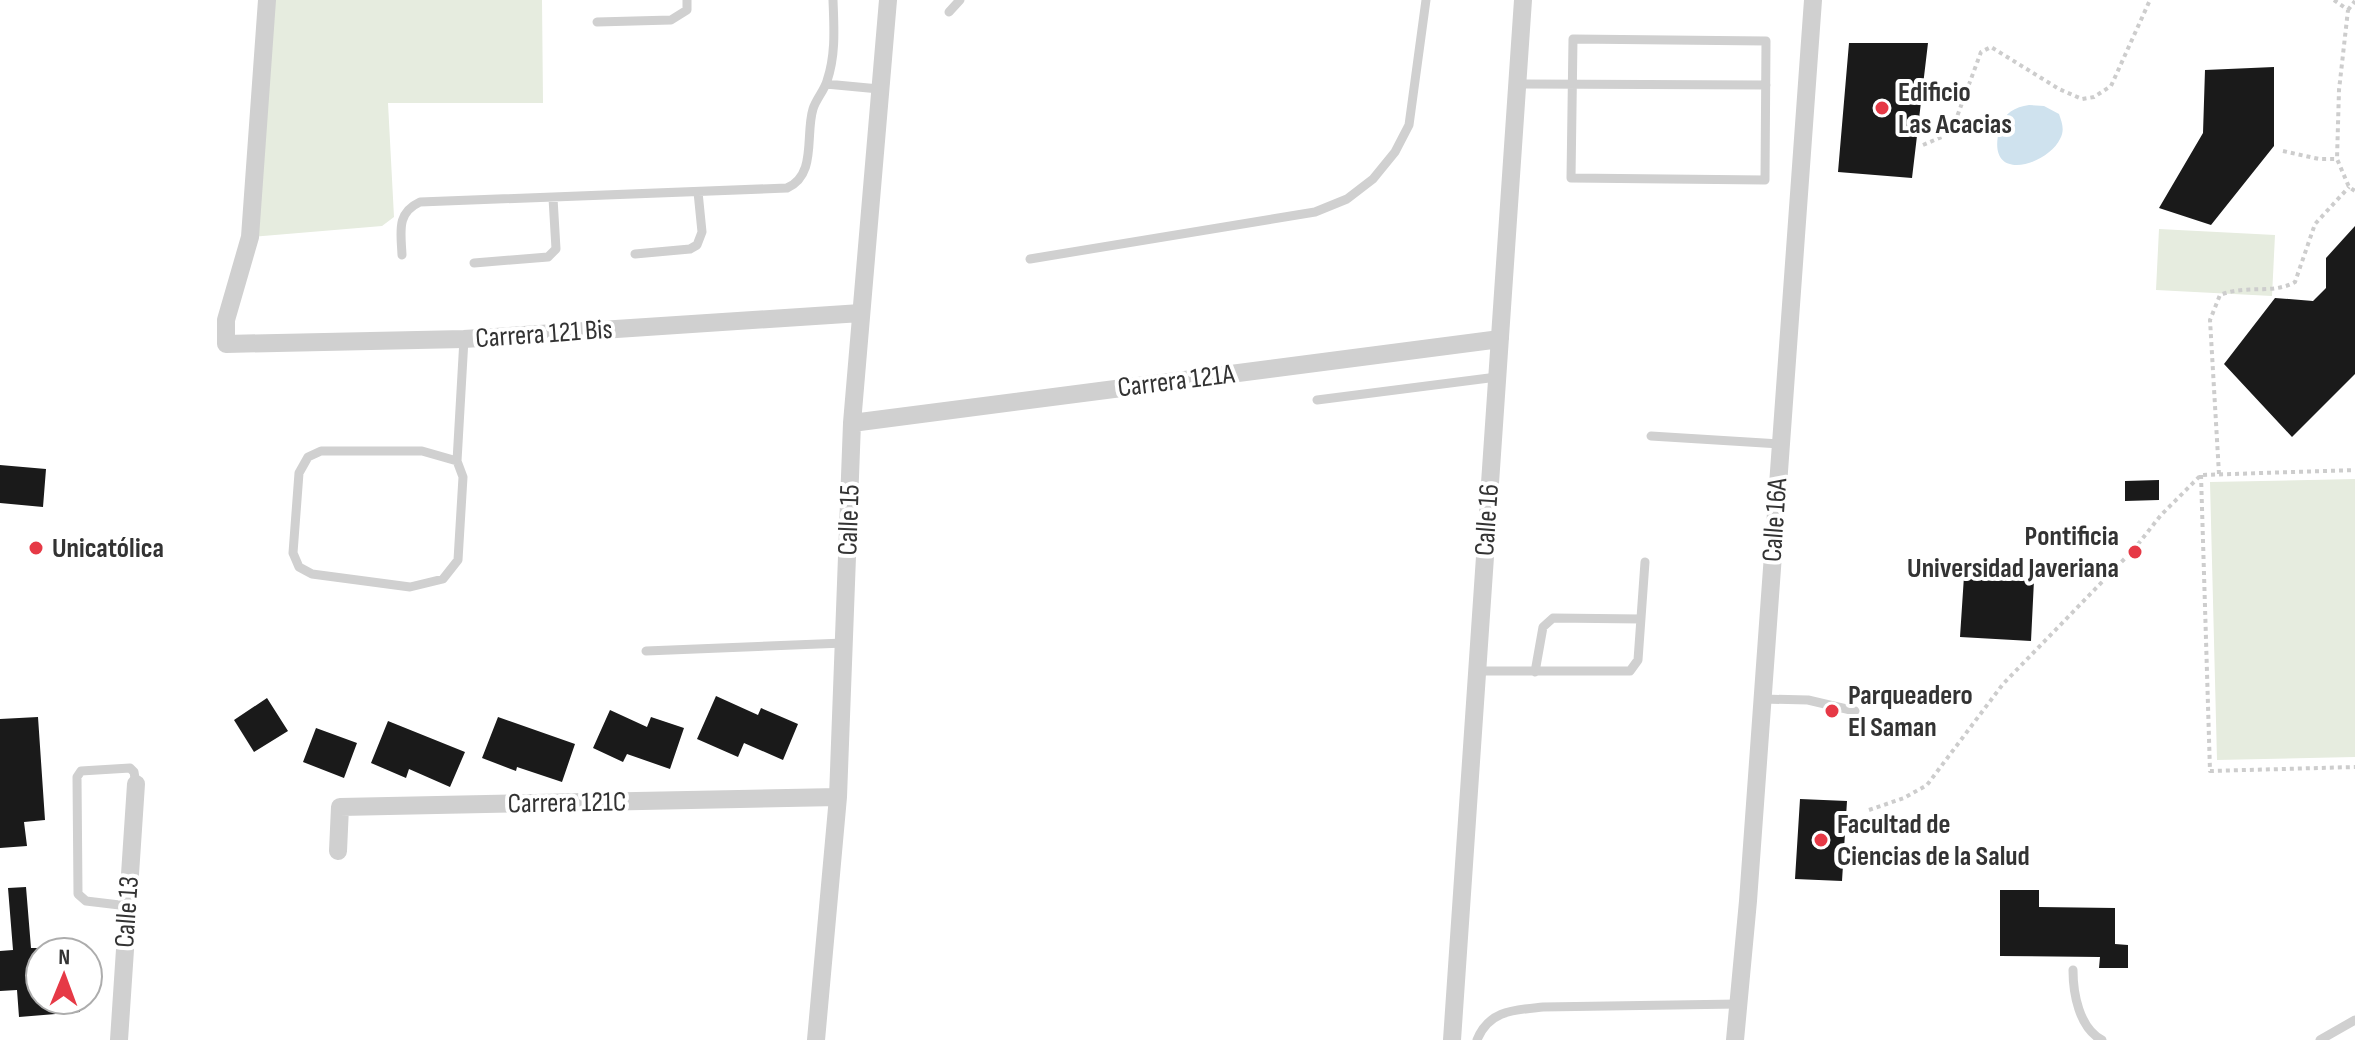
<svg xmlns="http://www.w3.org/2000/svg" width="2355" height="1040" font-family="'Sofia Sans Condensed',sans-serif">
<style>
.green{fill:#e6ecdf}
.water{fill:#cfe2ee}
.building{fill:#1a1a1a}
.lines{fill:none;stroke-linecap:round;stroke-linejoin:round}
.path{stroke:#cdcdcd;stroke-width:4;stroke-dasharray:4 4;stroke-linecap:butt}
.lane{stroke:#d0d0d0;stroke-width:9}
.street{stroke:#d0d0d0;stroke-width:18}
.poi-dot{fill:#e63946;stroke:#fff;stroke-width:3}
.labels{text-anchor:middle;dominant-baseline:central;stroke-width:8;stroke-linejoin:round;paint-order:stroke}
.poi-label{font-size:28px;font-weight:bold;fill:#333;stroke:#fff;text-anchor:start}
.street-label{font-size:28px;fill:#333;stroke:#fff}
</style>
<rect width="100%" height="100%" fill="#fff"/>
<path class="green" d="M267 0H542L543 103H388L394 217 382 226 250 237Z
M2159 229 2275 235 2272 296 2156 290Z
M2355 479V757L2217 760 2210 482Z"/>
<path class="water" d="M2029 105 2044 106 2059 114C2062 123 2065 130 2060 139 2048 165 1983 186 2000 127 2004 113 2015 107 2029 105Z"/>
<path class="building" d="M1849 43H1928L1912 178 1838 172Z
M2274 67V146L2211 225 2159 208 2203 133 2205 70Z
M2355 226V374L2292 437 2224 364 2275 298 2313 301 2326 288V258Z
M0 465 46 469 43 507 0 503Z
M2159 480V500L2125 501V481Z
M1964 576 2034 580 2031 641 1960 637Z
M716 696 758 715 761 708 798 724 783 760 744 743 738 757 697 739Z
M267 698 288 731 254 752 234 720Z
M610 710 647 727 651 717 684 728 670 769 627 754 623 762 593 748Z
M38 717 45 820 24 822 27 846 0 848V719Z
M498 717 575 744 562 782 517 767 516 771 482 758Z
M388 721 465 752 450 787 409 769 406 778 371 763Z
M316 728 357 743 344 778 303 762Z
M1800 799 1847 801 1842 881 1795 879Z
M26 887 31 948H40V1000H80V1012L19 1017 17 990 0 991V951L13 950 8 888Z
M2000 890H2039V907L2115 908V944L2128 945V968H2099L2100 957 2000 956Z"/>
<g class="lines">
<path class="path" d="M2334 0 2348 10 2339 90 2337 159 2349 187 2355 191
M2348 10 2355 1
M1923 145 1944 136 1955 122 1981 52 1991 47 2059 89 2082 99 2094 97 2111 86 2150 0
M2283 151 2319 159H2336
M2219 474 2210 320 2220 295C2248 284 2272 295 2295 282L2315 224 2349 187
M2201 475 2210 771 2355 767
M1869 810 1904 798 1927 785 2003 684 2135 548 2161 515 2201 475 2355 470"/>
<path class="lane" d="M949 12 960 0
M597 22 671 20 687 10V0
M1573 39 1766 41 1765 180 1571 178Z
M826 84 879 89
M1518 84 1766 85
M635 254 690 249 697 245 702 232 698 192
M402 255C401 232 396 213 420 202L787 188C817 175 805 135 813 109 816 99 824 91 827 81 836 54 834 28 833 0
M1030 259 1315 212 1347 199 1373 179 1395 152 1409 125 1426 0
M474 263 548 257 556 249 553 198
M1317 400 1497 377
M1651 436 1781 444
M457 461 422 451H321L308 457 299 473 293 553 299 567 312 574 410 587 443 579 458 560 463 477 457 461 464 339
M646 651 844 643
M1477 671H1630L1638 660 1645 562
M1535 672 1543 627 1553 618 1641 619
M1763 699 1808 700 1855 711
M128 906 86 901 78 894 77 777 81 771 130 768 134 772 136 784
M2073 970C2073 993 2079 1028 2102 1040
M1477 1040C1489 1010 1514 1010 1543 1007L1738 1004
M2320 1040 2355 1020"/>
<path class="street" d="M267 0 250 237 226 320V344L464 339 861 313
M852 423 1500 339
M338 851 340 807 838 797
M119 1040 136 784
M816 1040 838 797 852 423 888 0
M1452 1040 1523 0
M1735 1040 1748 901 1813 0"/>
</g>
<g class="poi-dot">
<circle cx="1882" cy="108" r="8"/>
<circle cx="36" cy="548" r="8"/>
<circle cx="2135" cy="552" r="8"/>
<circle cx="1832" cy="711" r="8"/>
<circle cx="1821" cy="840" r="8"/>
</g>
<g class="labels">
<g class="poi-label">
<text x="1898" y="92">Edificio<tspan x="1898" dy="32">Las Acacias</tspan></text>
<text x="2119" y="536" text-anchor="end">Pontificia<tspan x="2119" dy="32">Universidad Javeriana</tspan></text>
<text x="52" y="548">Unicatólica</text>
<text x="1848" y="695">Parqueadero<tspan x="1848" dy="32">El Saman</tspan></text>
<text x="1837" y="824">Facultad de<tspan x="1837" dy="32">Ciencias de la Salud</tspan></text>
</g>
<g class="street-label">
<text transform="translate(544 334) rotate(-4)">Carrera 121 Bis</text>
<text transform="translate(1176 381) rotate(-7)">Carrera 121A</text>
<text transform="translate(849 520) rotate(-88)">Calle 15</text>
<text transform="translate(1487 520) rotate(-86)">Calle 16</text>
<text transform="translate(1775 520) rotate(-86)">Calle 16A</text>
<text transform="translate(567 803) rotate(-1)">Carrera 121C</text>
<text transform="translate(127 912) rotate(-86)">Calle 13</text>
</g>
</g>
<g transform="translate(64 976) rotate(1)"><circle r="38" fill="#ffffff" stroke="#adadad" stroke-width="2"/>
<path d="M0-6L14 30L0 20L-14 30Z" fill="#e63946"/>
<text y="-12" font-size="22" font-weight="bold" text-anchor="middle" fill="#333333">N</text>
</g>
</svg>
